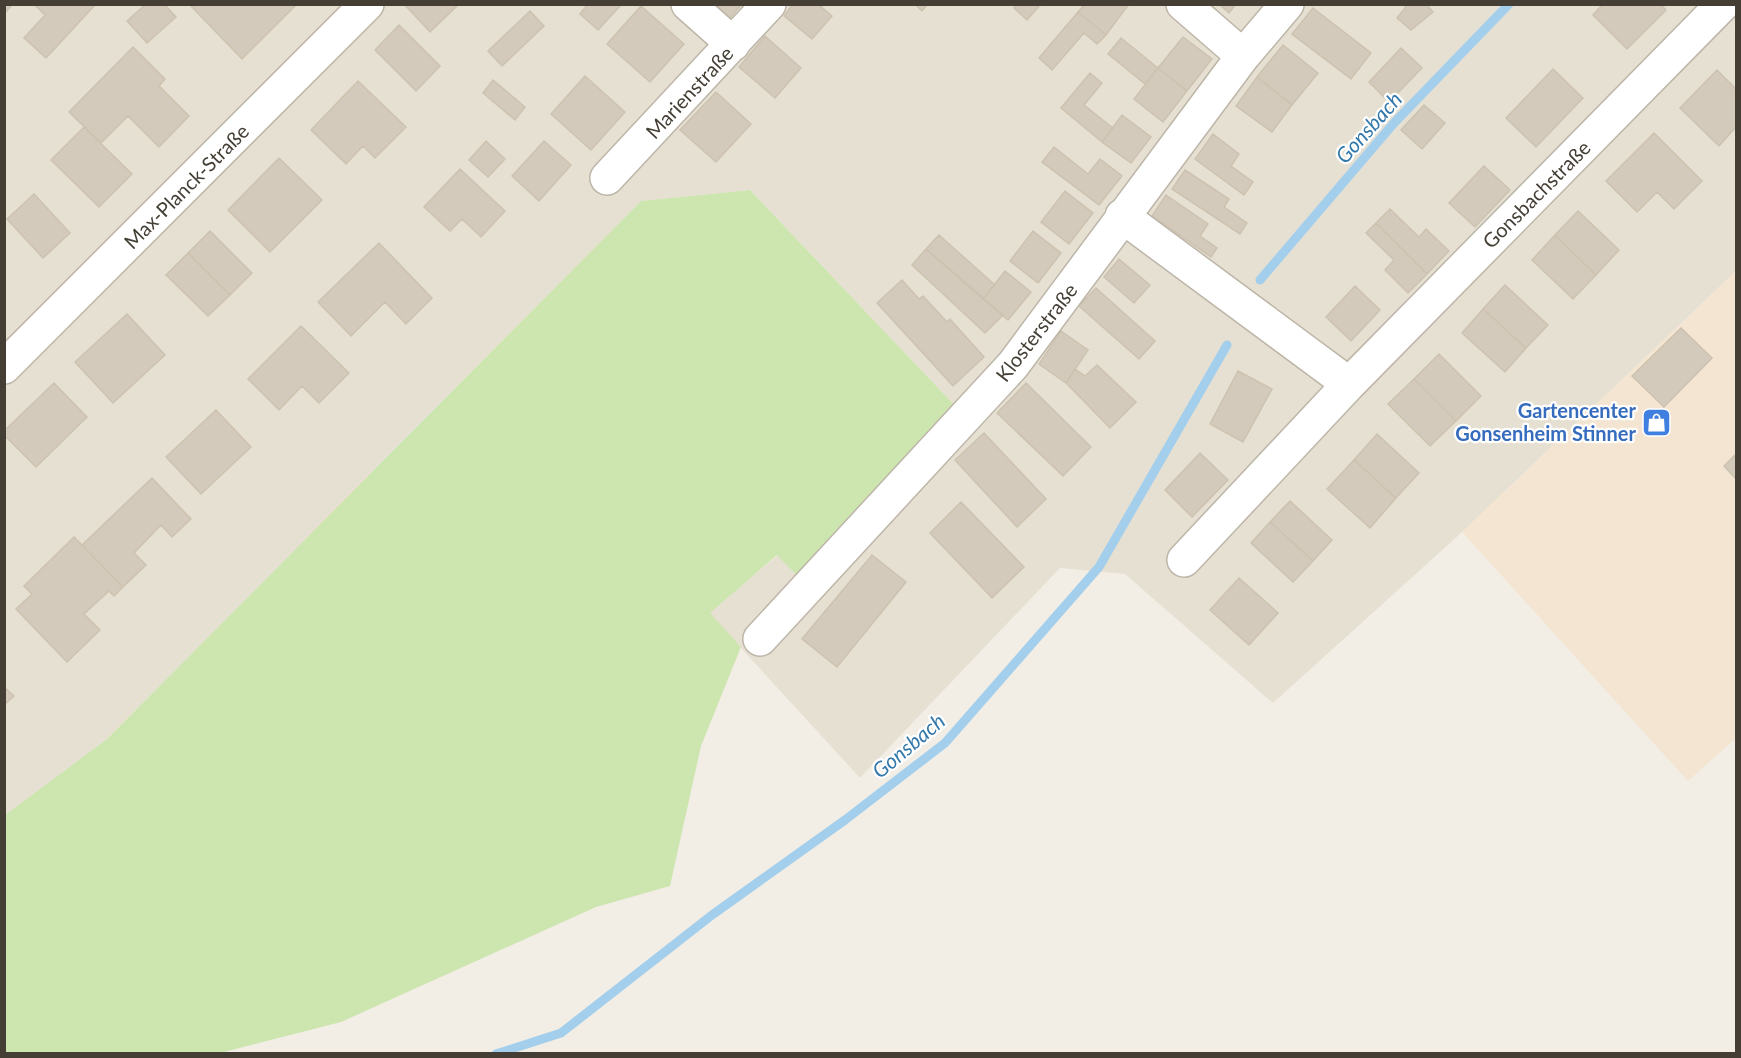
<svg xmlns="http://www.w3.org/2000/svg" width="1741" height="1058" font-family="Lato,sans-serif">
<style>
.residential{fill:#e6e0d3}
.commercial{fill:#f3e5d1}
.green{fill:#cde5af}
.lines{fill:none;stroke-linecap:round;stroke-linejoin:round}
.stream{stroke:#a3cfed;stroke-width:9}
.building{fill:#d3cabb;stroke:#cdc2af;stroke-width:1.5}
.street-casing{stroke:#bdb6a8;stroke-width:36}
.street{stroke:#fff;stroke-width:33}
.labels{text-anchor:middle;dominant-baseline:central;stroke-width:4.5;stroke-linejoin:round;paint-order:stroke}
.street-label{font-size:20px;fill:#443e35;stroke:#fff}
.shop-label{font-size:20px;font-weight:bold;fill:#366cbe;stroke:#fff;text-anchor:end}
.water-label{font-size:21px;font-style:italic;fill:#3378ab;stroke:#fff}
</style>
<rect width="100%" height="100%" fill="#f2eee5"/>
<path class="residential" d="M5 5H1736V271L1461 533 1273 703 1125 574 1060 568 860 778 709 613 778 555 800 580 960 411 750 190 641 201 107 739 5 815Z"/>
<path class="commercial" d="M1736 271V738L1688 781 1462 532Z"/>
<path class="green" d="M750 190 960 411 801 580 777 555 710 613 741 647 701 746 670 886 596 907 341 1022 220 1053 5 1054V815L107 739 641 201Z"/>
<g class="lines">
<path class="stream" d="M1260 280 1394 123 1509 4
M496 1054 561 1033 712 915 845 820 945 743 1099 567 1227 345"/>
</g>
<path class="building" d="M4 4H13L4 14Z
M34 4H93L94 6 46 58 24 38 45 15Z
M146 4H164L176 17 147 43 127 21Z
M189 4H297L242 59Z
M404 4H459L430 32Z
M588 4H621V5L598 30 580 14Z
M715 4H742L730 18Z
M793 4H818L832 16 812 39 784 16Z
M915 4H928L922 11Z
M1018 4H1041L1027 20 1014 8Z
M1085 4H1129L1106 35 1078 12Z
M1219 4H1236L1229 13Z
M1403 4H1426L1433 12 1411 30 1397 18 1406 7Z
M1603 4H1660L1666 10 1627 49 1593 15Z
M641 6 684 44 650 82 607 44Z
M1313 8 1371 53 1351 79 1292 34Z
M530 11 544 26 502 66 488 51Z
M1078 12 1106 35 1097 44 1084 33 1052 70 1039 58Z
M399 25 440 66 416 91 375 50Z
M765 36 801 68 775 98 739 67Z
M1183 37 1212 59 1187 91 1158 68Z
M1121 38 1158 68 1145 84 1108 54Z
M1283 45 1318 73 1292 105 1257 77Z
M133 47 165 79 159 86 189 116 159 147 128 116 101 143 69 112Z
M1401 48 1422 68 1389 102 1369 82Z
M1158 68 1187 91 1163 122 1134 99Z
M1553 69 1583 98 1536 147 1506 118Z
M1717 70 1736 89V127L1719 146 1680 108Z
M1090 73 1102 83 1084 105 1113 128 1102 142 1061 108Z
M585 76 625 112 591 150 551 114Z
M1257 77 1292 105 1272 132 1236 106Z
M493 80 525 107 515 120 483 93Z
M358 81 406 127 375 158 363 146 346 164 311 130Z
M716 92 751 124 716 162 680 130Z
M1424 105 1445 123 1422 149 1401 130Z
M1122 115 1151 137 1131 163 1102 142Z
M84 127 132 174 99 207 51 160Z
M1654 133 1702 181 1674 209 1657 192 1637 212 1606 181Z
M1213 134 1239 154 1231 166 1253 182 1244 195 1195 159Z
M486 141 505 159 488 177 469 160Z
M544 141 571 165 539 201 512 176Z
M1054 147 1088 174 1100 159 1122 176 1099 205 1042 162Z
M279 158 322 200 270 252 228 210Z
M1484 166 1510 190 1475 227 1449 203Z
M460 169 505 211 481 237 462 219 450 231 424 207Z
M1185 170 1229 199 1224 207 1247 223 1240 234 1172 189Z
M1065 191 1093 213 1069 244 1041 222Z
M34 194 70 233 43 258 7 219Z
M1166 195 1208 224 1200 236 1217 248 1211 257 1152 216Z
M1390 209 1419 237 1426 229 1449 251 1427 274 1376 223Z
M1578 211 1619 250 1596 275 1555 235Z
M1376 223 1427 274 1408 293 1385 270 1394 260 1366 233Z
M210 231 252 273 230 295 188 253Z
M1033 231 1061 253 1038 283 1010 261Z
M939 235 995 285 983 299 926 249Z
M1555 235 1596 275 1573 299 1532 260Z
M379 243 432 298 406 324 385 302 351 336 318 302Z
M926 249 1003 315 985 333 912 265Z
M188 253 230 295 208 316 166 275Z
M1119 259 1150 285 1134 303 1104 277Z
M1005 271 1031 292 1008 320 983 299Z
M902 280 919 299 923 296 947 322 950 319 984 357 953 386 877 303Z
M1505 285 1548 325 1526 348 1483 309Z
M1355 286 1380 310 1351 341 1326 317Z
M1096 288 1155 341 1139 359 1079 306Z
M1483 309 1526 348 1505 372 1462 333Z
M127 314 165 355 113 403 75 362Z
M301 326 349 373 319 403 302 386 279 410 248 379Z
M1681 328 1712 358 1664 407 1632 376Z
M1061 331 1088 350 1066 383 1039 364Z
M1439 354 1481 396 1456 421 1414 379Z
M1097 365 1136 402 1110 428 1066 383 1075 369 1085 376Z
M1238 371 1272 389 1243 442 1210 424Z
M1414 379 1456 421 1430 446 1388 404Z
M54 383 87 417 36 467 4 435V431Z
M1026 383 1091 447 1063 476 997 413Z
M216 410 251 447 201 494 166 457Z
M984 433 1046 499 1017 527 955 460Z
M1377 434 1419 473 1396 498 1354 460Z
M1200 453 1228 480 1192 517 1165 490Z
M1736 454V479L1724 466Z
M1354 460 1396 498 1370 528 1327 489Z
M152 478 191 519 172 537 161 525 134 553 146 565 123 587 82 545Z
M1290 501 1332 540 1313 561 1270 522Z
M961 502 1024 567 992 598 930 533Z
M1270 522 1313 561 1293 582 1251 543Z
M74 537 123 587 114 596 109 591 84 614 100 630 67 662 16 609 32 594 24 586Z
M872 555 906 582 837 667 802 639Z
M1239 578 1278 613 1249 645 1210 610Z
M4 687 14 696 4 705Z"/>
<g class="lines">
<defs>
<path id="street" d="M688 4 733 44
M1183 4 1243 56
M607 178 769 4
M1122 216 1349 384
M4 367 367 4
M1184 560 1349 384 1723 4
M760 639 1013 365 1243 56 1287 4"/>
</defs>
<use href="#street" class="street-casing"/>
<use href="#street" class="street"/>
</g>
<defs>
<symbol id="shop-square" viewBox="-11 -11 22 22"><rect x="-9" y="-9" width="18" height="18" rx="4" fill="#3f7fe0" stroke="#fff"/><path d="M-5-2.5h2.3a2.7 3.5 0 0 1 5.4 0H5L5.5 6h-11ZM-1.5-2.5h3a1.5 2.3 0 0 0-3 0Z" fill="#fff"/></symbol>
</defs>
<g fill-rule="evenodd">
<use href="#shop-square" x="1640" y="406" width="33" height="33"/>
</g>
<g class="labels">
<g class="street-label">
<text transform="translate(689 92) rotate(-47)">Marienstraße</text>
<text transform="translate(186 186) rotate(-45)">Max-Planck-Straße</text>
<text transform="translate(1536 194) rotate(-45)">Gonsbachstraße</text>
<text transform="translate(1036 332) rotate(-52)">Klosterstraße</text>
</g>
<g class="shop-label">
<text x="1636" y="410">Gartencenter<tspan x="1636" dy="23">Gonsenheim Stinner</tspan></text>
</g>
<g class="water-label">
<text transform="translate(1368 127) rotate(-48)">Gonsbach</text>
<text transform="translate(908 745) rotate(-40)">Gonsbach</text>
</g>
</g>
<rect width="1741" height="1058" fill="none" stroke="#443e35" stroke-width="12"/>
</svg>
